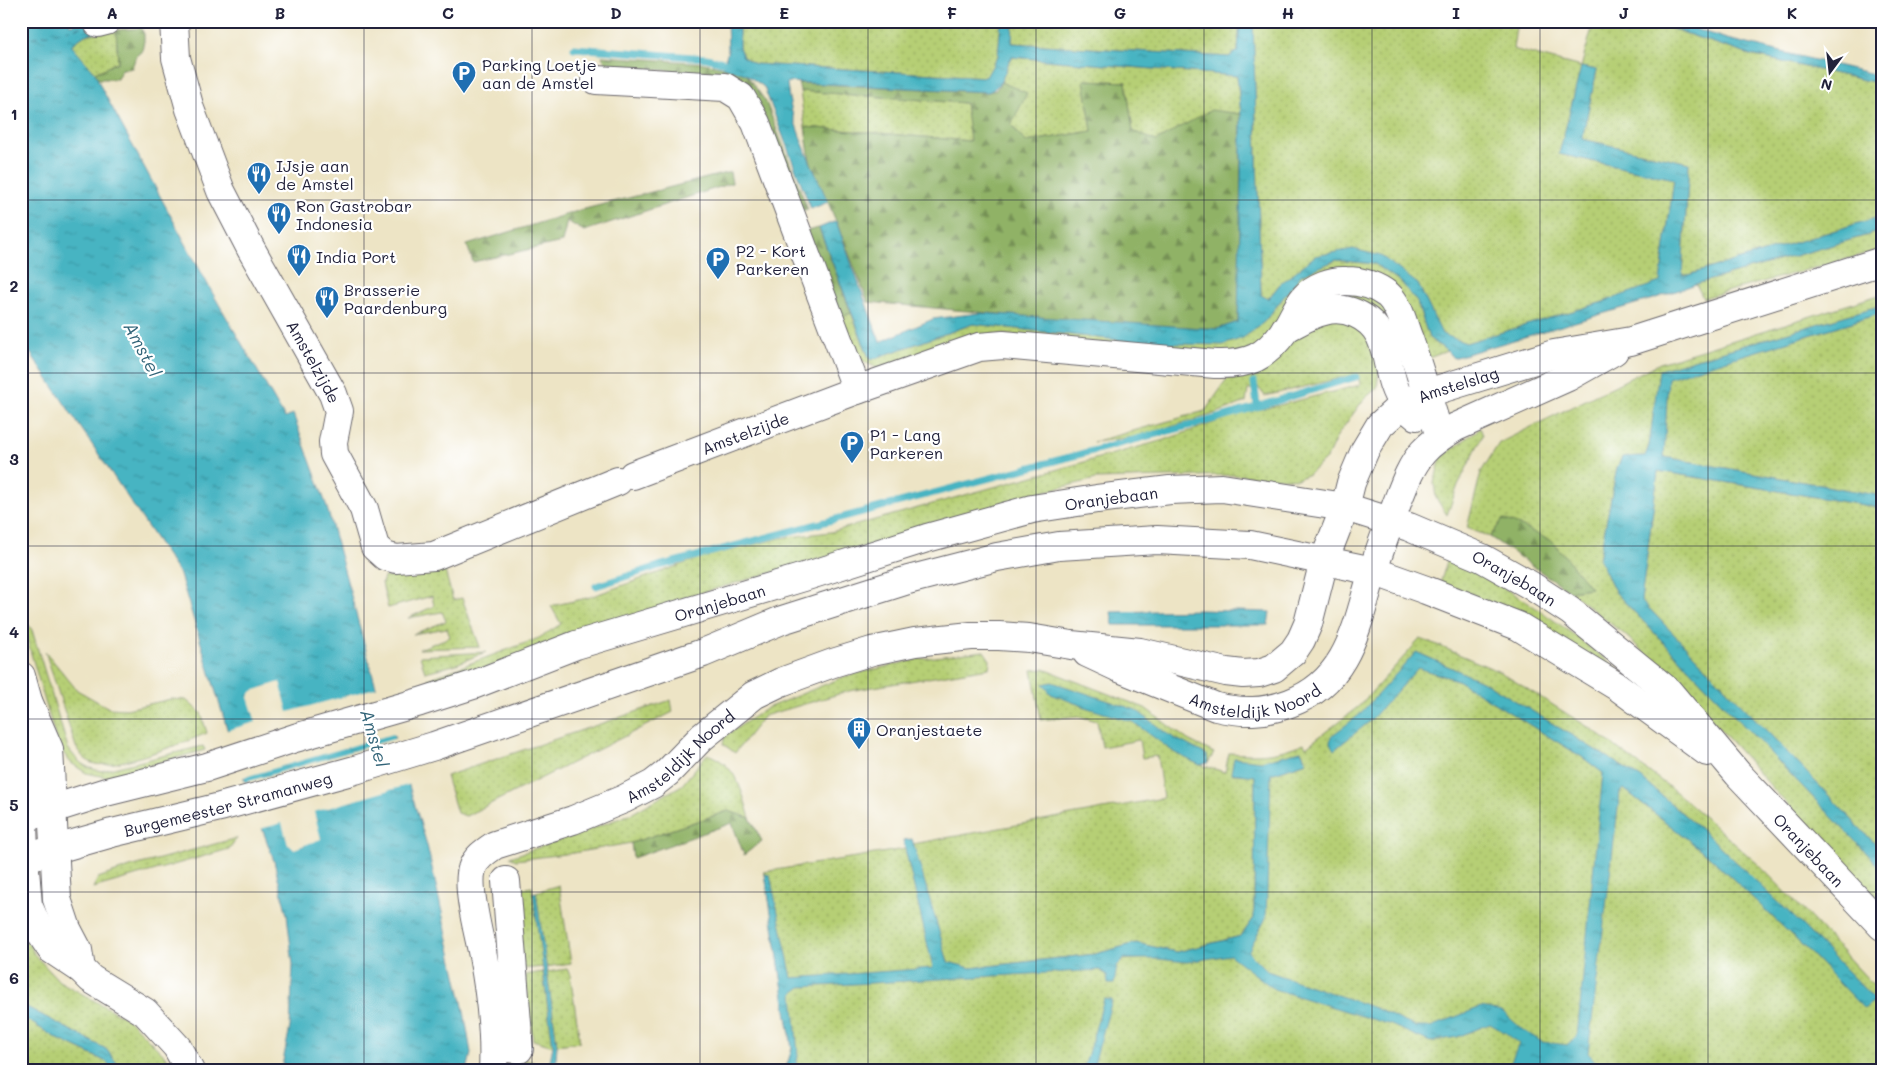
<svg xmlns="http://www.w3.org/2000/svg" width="1903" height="1092" font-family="Mali,sans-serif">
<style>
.grass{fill:url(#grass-dots);stroke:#6c7858;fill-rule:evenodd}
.forest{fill:url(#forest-firs);stroke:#596a50}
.water{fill:url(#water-ripples);stroke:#346b7e}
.pier{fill:#ede4c5}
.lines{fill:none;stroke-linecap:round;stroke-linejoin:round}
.stream{stroke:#46b4c2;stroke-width:7}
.ferry{stroke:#326478;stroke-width:1;stroke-dasharray:6 5;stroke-linecap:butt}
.minor-casing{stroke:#69666b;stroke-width:30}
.major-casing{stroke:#69666b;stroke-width:30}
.minor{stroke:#fff;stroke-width:28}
.major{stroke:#fff;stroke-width:28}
.grid{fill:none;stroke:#22223b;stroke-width:1;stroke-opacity:0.55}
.labels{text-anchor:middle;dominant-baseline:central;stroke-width:4.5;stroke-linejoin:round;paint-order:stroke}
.poi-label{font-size:16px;fill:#22223b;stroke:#fff;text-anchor:start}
.street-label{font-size:16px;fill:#22223b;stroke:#fff}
.water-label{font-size:18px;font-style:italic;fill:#326478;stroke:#fff}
.neatline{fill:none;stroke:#22223b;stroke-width:2}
.grid-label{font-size:16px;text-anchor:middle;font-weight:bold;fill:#22223b}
</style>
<defs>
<pattern id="grass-dots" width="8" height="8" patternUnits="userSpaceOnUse" patternTransform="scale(1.25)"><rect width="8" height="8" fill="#b6cf74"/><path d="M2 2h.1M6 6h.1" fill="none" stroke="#9cb165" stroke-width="1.8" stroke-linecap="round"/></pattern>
<pattern id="forest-firs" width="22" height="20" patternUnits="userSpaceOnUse" patternTransform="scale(1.25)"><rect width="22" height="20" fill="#90b266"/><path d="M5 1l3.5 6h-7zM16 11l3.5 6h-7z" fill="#759055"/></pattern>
<pattern id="water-ripples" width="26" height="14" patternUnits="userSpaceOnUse" patternTransform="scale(1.25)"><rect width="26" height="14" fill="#46b4c2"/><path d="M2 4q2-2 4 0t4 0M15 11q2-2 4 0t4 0" fill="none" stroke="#3a929f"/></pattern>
</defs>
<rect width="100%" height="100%" fill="#fff"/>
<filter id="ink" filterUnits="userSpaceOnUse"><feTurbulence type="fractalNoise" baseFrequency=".02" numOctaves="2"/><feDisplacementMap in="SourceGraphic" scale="10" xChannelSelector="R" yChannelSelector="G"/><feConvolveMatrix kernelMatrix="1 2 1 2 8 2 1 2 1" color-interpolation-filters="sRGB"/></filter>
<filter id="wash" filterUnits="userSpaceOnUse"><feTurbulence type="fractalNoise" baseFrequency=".0096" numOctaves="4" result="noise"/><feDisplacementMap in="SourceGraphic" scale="20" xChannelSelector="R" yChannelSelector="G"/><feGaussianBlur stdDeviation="1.12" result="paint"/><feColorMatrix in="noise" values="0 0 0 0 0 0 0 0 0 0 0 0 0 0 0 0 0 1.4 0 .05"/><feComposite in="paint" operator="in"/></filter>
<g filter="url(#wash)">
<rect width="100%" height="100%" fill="#ede4c5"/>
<path class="grass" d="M739 21H1001L998 56 987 77 755 64 743 57 739 47Z
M1013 21H1240L1238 51 1229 57 1012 43Z
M1253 21H1517L1513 49 1581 67 1594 21H1649L1747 54 1882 84V216L1688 275H1682L1689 163 1582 139 1597 70 1582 67 1559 154 1674 179 1660 283 1600 303 1466 343 1442 335 1418 284 1353 249 1280 284 1268 299 1261 295Z
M116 30 118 62 95 73 70 45 85 35Z
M1011 57 1237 76 1241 114 1211 111 1156 141 1133 132 1126 82 1085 80 1092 131 1026 142 1011 125 1001 82Z
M800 91 965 103 971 141 805 127Z
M1882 231V249L1880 250 1703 298 1696 284Z
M1336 260 1375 264 1401 282 1417 302 1429 338 1447 351 1397 370 1379 372 1377 388 1364 399 1337 436 1327 458 1309 474 1297 479 1231 475 1096 479 1021 497 938 525 680 599 543 650 429 685 428 679 539 638 561 624 551 606 587 598 700 558 780 538 831 532 1164 440 1242 413 1280 405 1360 385 1358 374 1265 396 1258 387 1248 390 1246 402 1211 415 1136 437 1093 442 1205 411 1231 374 1233 354 995 334 881 370 859 359 842 317 851 313 870 360 973 324 1145 343 1264 322 1301 275Z
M1882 294V305L1660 370 1649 446 1645 456 1622 457 1617 468 1599 559 1616 593 1882 869V902L1785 802 1687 692 1625 635 1569 591 1591 588 1503 519 1490 537 1467 528 1481 472 1499 443 1660 363Z
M1882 313V496L1664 457 1667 378Z
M1480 428 1483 435 1458 485 1447 515 1436 498 1434 483 1441 458Z
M1658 471 1882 508V851L1641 600Z
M442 560 453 600 462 598 480 647 419 649 450 637 447 628 413 634 446 621 442 612 408 618 434 606 432 596 388 608 382 583 384 577H393L396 572Z
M1447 561C1516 587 1575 635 1632 680L1633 688 1440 584Z
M21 614 32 630 68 748C79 763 83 767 101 771L203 746 205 750 106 777 86 773 71 763 58 746 21 619Z
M1420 639 1435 644 1500 672 1593 730 1676 792 1759 865 1810 917 1882 994V1014L1876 1018 1882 1024V1071H784L789 1060 793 1044 765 874 763 872 905 849 941 974 1174 956 1250 940 1263 902 1271 774 1307 762 1301 751 1233 774 1255 775 1254 918 1241 936 1177 952 1136 943 1095 954 971 968 947 962 913 844 1163 798 1157 756 1142 758 1139 740 1102 747 1097 721 1078 716 1041 720 1032 670 1044 669 1145 708 1188 740 1214 753 1208 763C1187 741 1161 732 1133 722L1200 765 1225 772 1229 753C1259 755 1275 755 1304 743L1306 747 1359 706ZM1416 652 1488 684 1641 778 1711 838 1796 919 1875 1000 1864 1008 1806 949 1710 857 1624 789 1620 792 1580 1058 1603 773 1582 757 1457 680 1418 668Z
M45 651 77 690 109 708 127 709 171 699 186 700 201 713 207 733C187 742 114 769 95 764 86 762 80 754 76 747Z
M984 651 990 660 989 668 849 691 764 716 735 753 723 744 725 736 767 708 846 676 919 659Z
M486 652 454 665 425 672 420 656Z
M671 700 673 712 466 816 457 813 446 776Z
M707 754C737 764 742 792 750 818L728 811 631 843 573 853 516 860 510 857 558 841 631 814 682 785Z
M237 838 229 849 93 888 98 878 130 867Z
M559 885 571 963 546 967 536 892Z
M532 887 543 967 524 969 513 889Z
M21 926 34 954 59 981 129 1020 168 1059 174 1071H123L106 1049 21 1004Z
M567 969 570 974 580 1042 557 1045 547 972Z
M543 972 553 1046 533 1040 525 975Z
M21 1016 56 1038 107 1062 112 1071H21Z
M517 1058 550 1066 548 1071H514Z"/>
<path class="forest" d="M141 28 144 34V41L142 51 136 56 132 68 122 69 117 79H97L95 73 118 62 116 30Z
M602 56 703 63 725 67 746 74 766 102 808 210H800L761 108 742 79 606 64Z
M1084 80 1126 82 1133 131 1156 141 1211 110 1241 114 1240 257 1238 322 1217 329 1054 319 868 302 836 221 810 161 805 127 970 141 965 103 800 91 798 83 988 92 996 90 1001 82 1027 93 1011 125 1026 142 1092 131Z
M730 172 732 183 584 231 567 221 562 242 473 262 467 245 581 210Z
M819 228 851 313 842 317 806 231Z
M1503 519 1517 524 1553 542 1591 588 1569 591 1490 537Z
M728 811 750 818 762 841 744 855 732 823 633 858 631 843Z"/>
<path class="water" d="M21 21H69L70 25 86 21 100 30 85 35 71 45 95 73 101 87 213 294 285 418 293 414 326 504 381 705 390 723 427 845 464 1011 471 1053 467 1071H281L290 1027 293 965 287 915 274 861 233 748 180 575 21 339Z
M727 21H739V47L743 57 755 64 986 77 998 56 1001 21H1013L1012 43 1229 57 1238 51 1240 21H1253L1261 295 1268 299 1280 284 1315 256 1353 249 1381 256 1418 284 1442 334 1466 343 1600 303 1660 282 1674 179 1559 154 1581 67 1597 70 1582 139 1689 163 1682 275H1688L1882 216V231L1696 284 1656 298 1453 358 1447 351 1429 338 1417 302 1401 282 1375 264 1336 260 1301 275 1264 322 1243 338 1223 345 1145 343 973 324 870 360 819 228 836 221 880 342 933 319 979 313 1217 329 1238 322 1241 172V114L1237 76 1011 57C1005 69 1003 87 988 92L787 82C789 120 813 167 828 202L811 209 764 87 746 74 723 67 728 50Z
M1649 21H1669L1727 39 1882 76V84L1747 54Z
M1882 305V313L1668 378 1664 457 1882 496V508L1658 471 1641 600 1882 851V869L1616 593 1599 559 1617 468 1622 457 1645 456 1649 446 1659 370Z
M1200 610 1270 612 1268 625H1113L1111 612Z
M1416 652 1488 684 1641 778 1711 838 1796 919 1875 1000 1864 1009 1806 949 1710 857 1624 789 1620 792 1588 1053 1596 1062 1641 1071H1588L1553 1063 1534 1071H1507L1519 1044 1506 1033 1490 1024 1457 1037 1430 1042 1391 1025 1274 989 1230 955 1187 962 1158 959H1124L1117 966 1114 984H1108L1107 975 1100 970 801 987 793 993 798 1056 795 1071H785L792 1049 765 874 770 875 792 978 933 968 903 840 912 839 948 962 971 968 1095 954 1136 943 1177 952 1241 936 1254 918 1255 776 1231 773 1234 758 1261 761 1301 751 1307 762 1271 774 1266 918 1248 952 1267 971 1375 1008 1416 1027H1430L1481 1007 1502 1011 1523 1030 1542 1042 1568 1045 1577 1037 1603 773 1582 757 1457 680 1418 668 1369 722 1334 750 1330 743 1331 736 1358 716Z
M1052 682 1136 710 1169 735 1207 755 1208 763 1200 765 1175 753 1133 722 1088 708 1051 694 1043 684Z
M536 892 557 1045 555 1071H548L553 1046 533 893Z
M1104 999 1112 1000 1092 1071H1083Z
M21 1004 106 1049 123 1071H112L107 1062 56 1038 21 1016Z"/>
<path class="pier" d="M280 682 288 712 379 687 384 704 396 733 241 778 225 731 256 722 248 697 252 691Z
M397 738 411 784 314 812 321 839 294 849 288 844 282 823 260 829 243 783Z"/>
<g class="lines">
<path class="stream" d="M574 48 706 58 731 64
M1254 382 1257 405
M596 586 659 566 1160 433C1226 418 1291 396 1356 377"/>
<path class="ferry" d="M21 40 85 26"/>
</g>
</g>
<g filter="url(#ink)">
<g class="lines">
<defs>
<g id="minor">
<path id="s1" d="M174 21 176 58 190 109 221 191 251 249 333 394 339 411 333 442 334 454 364 509 375 547 385 556 396 559 434 556 618 481"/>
<path d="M98 23 106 21"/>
<path d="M596 80 725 87 741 97 756 123 857 390"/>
<path d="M1285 329C1297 323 1310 314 1324 311 1345 305 1370 316 1380 336 1390 357 1388 383 1402 402 1405 407 1411 412 1416 416"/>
<path id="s2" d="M633 475 857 390 979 347 1003 345 1215 364C1249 365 1265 358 1285 330 1293 319 1296 307 1305 297 1314 287 1332 280 1346 281 1362 281 1375 285 1388 295 1400 306 1403 325 1409 339 1420 372 1430 404 1440 437"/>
<path id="s3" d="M1087 653 1117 667 1216 707C1242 713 1264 713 1290 703 1350 681 1357 623 1373 571 1380 548 1389 525 1397 503 1404 485 1410 467 1423 452 1432 442 1444 434 1456 427L1568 377 1614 351"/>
<path d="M21 676 28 701 49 749 57 899 67 929 78 950 81 969"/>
<path d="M28 701 22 754 25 794 23 818 24 858 28 905 41 934 51 949 81 969 91 979 145 1012 177 1047 190 1071"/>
<path d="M494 1047 519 1049 506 881"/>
<path id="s4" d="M493 1071C495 1033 490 993 483 956 479 935 466 888 472 869 475 858 486 851 495 845L573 820 624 799 653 784 667 773 702 737 754 695 781 682 833 663 872 651 915 642 971 636H999L1029 638 1071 645 1140 652 1226 672 1243 674 1259 673 1274 668 1293 652 1301 640 1308 624 1324 561 1345 507 1351 483 1365 450 1380 425 1403 404 1427 393 1554 354 1631 341 1882 261"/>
</g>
<g id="major">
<path id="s5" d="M21 819 106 792 207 767 295 738 420 702 473 685 576 645 804 577 927 538 1032 509 1097 499 1170 490 1222 488 1345 507 1409 527 1482 558 1530 585 1570 611 1668 691 1738 774 1882 926"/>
<path id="s6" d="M21 859 112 833 220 807 355 770 434 746 703 653 782 620 908 580 997 557 1059 546 1157 540 1250 545 1373 571 1426 590 1518 626 1618 687 1707 752"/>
</g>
</defs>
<use href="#minor" class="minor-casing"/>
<use href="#major" class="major-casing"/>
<use href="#minor" class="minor"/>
<use href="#major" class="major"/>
</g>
</g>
<path class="grid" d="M196 21V1071M364 21V1071M532 21V1071M700 21V1071M868 21V1071M1036 21V1071M1204 21V1071M1372 21V1071M1540 21V1071M1708 21V1071M21 200H1882M21 373H1882M21 546H1882M21 719H1882M21 892H1882"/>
<defs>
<symbol id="parking-pin" viewBox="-11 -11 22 30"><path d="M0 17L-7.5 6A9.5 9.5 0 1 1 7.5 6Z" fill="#1f6fb2" stroke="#fff"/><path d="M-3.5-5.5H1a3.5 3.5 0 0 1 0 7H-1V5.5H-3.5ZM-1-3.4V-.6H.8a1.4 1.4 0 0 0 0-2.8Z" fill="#fff"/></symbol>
<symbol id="restaurant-pin" viewBox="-11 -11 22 30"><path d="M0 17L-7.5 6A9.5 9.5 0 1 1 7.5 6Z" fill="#1f6fb2" stroke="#fff"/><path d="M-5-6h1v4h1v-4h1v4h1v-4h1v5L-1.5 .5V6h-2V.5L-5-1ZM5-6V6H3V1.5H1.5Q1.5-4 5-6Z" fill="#fff"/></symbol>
<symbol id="building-pin" viewBox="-11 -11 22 30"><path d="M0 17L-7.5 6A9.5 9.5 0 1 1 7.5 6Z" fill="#1f6fb2" stroke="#fff"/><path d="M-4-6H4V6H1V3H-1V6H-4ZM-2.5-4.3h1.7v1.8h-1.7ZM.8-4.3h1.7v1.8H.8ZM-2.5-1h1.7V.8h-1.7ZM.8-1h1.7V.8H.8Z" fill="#fff"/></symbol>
</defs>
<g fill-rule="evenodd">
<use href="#parking-pin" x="450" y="59" width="28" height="38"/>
<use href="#restaurant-pin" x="245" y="160" width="28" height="38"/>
<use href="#restaurant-pin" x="265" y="200" width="28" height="38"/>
<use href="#restaurant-pin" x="285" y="242" width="28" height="38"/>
<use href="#parking-pin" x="704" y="245" width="28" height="38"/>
<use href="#restaurant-pin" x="313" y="284" width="28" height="38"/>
<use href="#parking-pin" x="838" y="429" width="28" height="38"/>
<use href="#building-pin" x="845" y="715" width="28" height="38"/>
</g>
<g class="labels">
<g class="poi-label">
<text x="482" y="64">Parking Loetje<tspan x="482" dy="18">aan de Amstel</tspan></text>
<text x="276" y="165">IJsje aan<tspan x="276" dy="18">de Amstel</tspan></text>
<text x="296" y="205">Ron Gastrobar<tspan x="296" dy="18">Indonesia</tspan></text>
<text x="736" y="250">P2 - Kort<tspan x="736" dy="18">Parkeren</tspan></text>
<text x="316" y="256">India Port</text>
<text x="344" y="289">Brasserie<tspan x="344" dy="18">Paardenburg</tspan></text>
<text x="870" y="434">P1 - Lang<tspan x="870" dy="18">Parkeren</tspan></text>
<text x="876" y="729">Oranjestaete</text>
</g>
<g class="street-label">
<text stroke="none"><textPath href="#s1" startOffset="372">Amstelzijde</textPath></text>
<text stroke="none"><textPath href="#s4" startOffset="1435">Amstelslag</textPath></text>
<text stroke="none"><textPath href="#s2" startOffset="120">Amstelzijde</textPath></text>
<text stroke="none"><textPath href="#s5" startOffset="1138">Oranjebaan</textPath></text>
<text stroke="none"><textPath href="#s5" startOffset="1558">Oranjebaan</textPath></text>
<text stroke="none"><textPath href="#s5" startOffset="732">Oranjebaan</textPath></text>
<text stroke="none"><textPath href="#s3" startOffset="180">Amsteldijk Noord</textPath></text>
<text stroke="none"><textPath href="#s4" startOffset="446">Amsteldijk Noord</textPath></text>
<text stroke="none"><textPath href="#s6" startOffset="214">Burgemeester Stramanweg</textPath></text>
<text stroke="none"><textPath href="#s5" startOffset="1962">Oranjebaan</textPath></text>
</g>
<g class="water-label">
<text transform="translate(143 349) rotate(62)">Amstel</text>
<text transform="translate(375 738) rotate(74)">Amstel</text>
</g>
</g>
<rect width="1903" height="1092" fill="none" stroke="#fff" stroke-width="55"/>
<g transform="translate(1830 72) rotate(195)" stroke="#ffffff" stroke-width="4" paint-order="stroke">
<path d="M0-4L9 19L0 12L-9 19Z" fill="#22223b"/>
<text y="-8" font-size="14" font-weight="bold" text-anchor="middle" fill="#22223b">N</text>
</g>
<rect x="28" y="28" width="1848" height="1036" class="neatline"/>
<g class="grid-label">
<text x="112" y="19">A</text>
<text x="280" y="19">B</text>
<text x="448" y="19">C</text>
<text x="616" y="19">D</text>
<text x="784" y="19">E</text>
<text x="952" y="19">F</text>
<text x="1120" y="19">G</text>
<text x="1288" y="19">H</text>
<text x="1456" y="19">I</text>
<text x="1624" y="19">J</text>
<text x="1792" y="19">K</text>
<text x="14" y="120">1</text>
<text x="14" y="292">2</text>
<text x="14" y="465">3</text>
<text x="14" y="638">4</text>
<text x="14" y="811">5</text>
<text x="14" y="984">6</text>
</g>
</svg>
